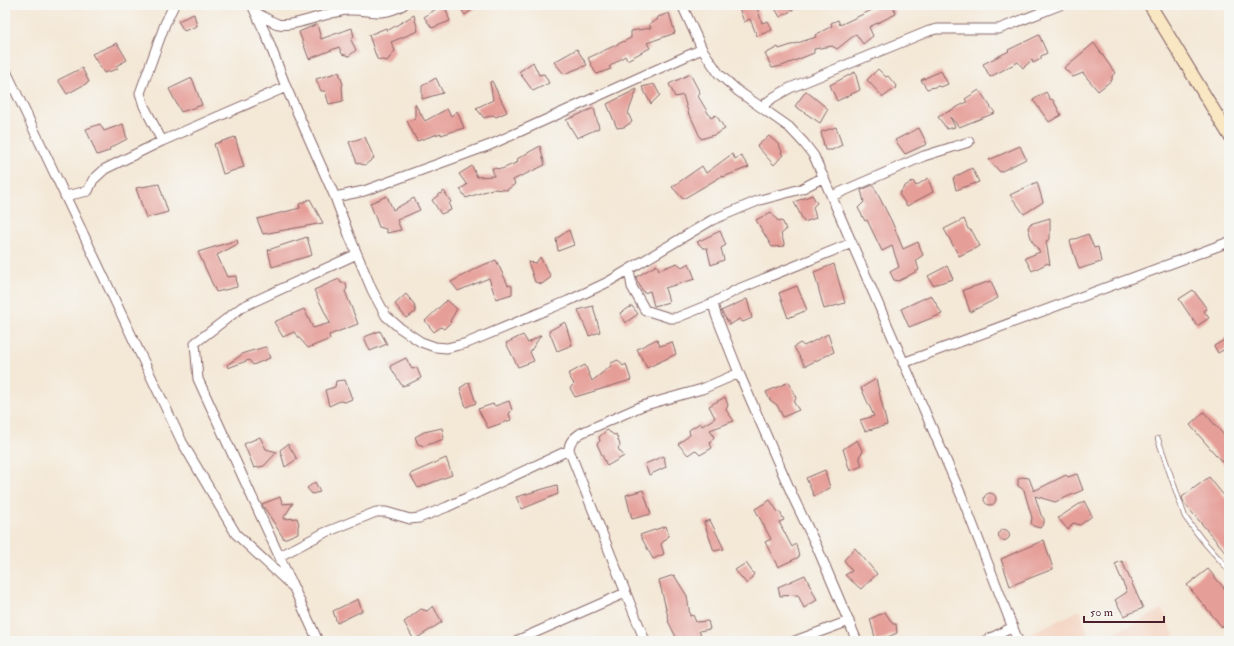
<svg xmlns="http://www.w3.org/2000/svg" width="1234" height="646" font-family="'IM FELL Double Pica',serif">
<style>
.built{fill:#f4d3c0}
.building{fill:#e69e98}
.lines{fill:none;stroke-linecap:round;stroke-linejoin:round}
.service-casing{stroke:#866567;stroke-width:6}
.minor-casing{stroke:#866567;stroke-width:11}
.secondary-casing{stroke:#866567;stroke-width:14}
.service{stroke:#fff;stroke-width:4.5}
.minor{stroke:#fff;stroke-width:9}
.secondary{stroke:#f9e7c3;stroke-width:12}
</style>
<rect width="100%" height="100%" fill="#f6f6f2"/>
<filter id="ink" filterUnits="userSpaceOnUse"><feTurbulence type="fractalNoise" baseFrequency=".025" numOctaves="2"/><feDisplacementMap in="SourceGraphic" scale="8" xChannelSelector="R" yChannelSelector="G"/><feConvolveMatrix kernelMatrix="1 2 1 2 8 2 1 2 1" color-interpolation-filters="sRGB"/></filter>
<filter id="wash" filterUnits="userSpaceOnUse"><feTurbulence type="fractalNoise" baseFrequency=".012" numOctaves="4" result="noise"/><feDisplacementMap in="SourceGraphic" scale="16" xChannelSelector="R" yChannelSelector="G"/><feGaussianBlur stdDeviation="0.9" result="paint"/><feColorMatrix in="noise" values="0 0 0 0 0 0 0 0 0 0 0 0 0 0 0 0 0 1.4 0 .05"/><feComposite in="paint" operator="in"/></filter>
<g filter="url(#wash)">
<rect width="100%" height="100%" fill="#f4e8d7"/>
<path class="built" d="M1162 609 1177 641H1098Z
M1080 610 1090 641H1016Z"/>
<g id="blocks">
<path class="building" d="M442 5H444L450 21 432 28 424 17Z
M458 5H479L465 15Z
M738 5H756L762 23 768 21 772 30 757 36 750 19 744 22Z
M773 5H802L780 17Z
M875 5H893L896 14 869 27 873 36 863 44 856 34 837 49 832 46 814 49V53L782 66 772 68 765 54 778 47 779 49 816 37 815 35 832 26 831 23 838 20 840 25 876 8Z
M669 13 675 33 647 43 650 48 627 60 625 56 609 67 611 69 597 74 595 72 588 58 631 38V31L651 28 649 24 657 20 658 17Z
M194 14 197 26 184 31 178 21Z
M414 15 418 31 391 42 395 51 387 61 377 59 369 35 386 28 387 31Z
M317 24 321 39 352 28 354 37 351 40 356 50 349 56 342 54 339 47 309 59 299 32Z
M1039 35 1047 53 1041 56V59L1033 63 1032 60 1023 68 1018 62 990 77 983 64 1009 51 1008 50Z
M117 43 127 60 116 66 118 69 104 73 92 54Z
M1094 43 1115 73 1112 76V80L1098 91 1083 73 1073 77 1064 68Z
M577 49 587 65 564 74 554 62Z
M533 62 539 75 544 74 549 83 533 91 519 72Z
M82 68 89 82 67 94 58 80Z
M878 69 886 77 888 76 897 87 883 97 867 80Z
M941 71 948 84 941 87 938 86 927 89 921 80Z
M339 72 343 85 342 86 343 101 329 104 325 91H321L316 79Z
M855 72 860 90 837 101 830 85Z
M690 74 700 93 698 96 711 118 716 115 725 129 714 135 701 139 690 115H689L683 95 675 97 669 84Z
M192 78 202 105 181 112 169 89Z
M436 78 443 93 422 99V86Z
M492 81 507 112 496 117 493 115 484 118 476 108 493 100 490 82Z
M654 84 660 95 651 104 642 87Z
M637 89 628 113 632 122 624 127 617 128 607 104Z
M979 90 995 113 959 127 950 117 955 127 947 129 938 117 967 102 965 99Z
M806 91 828 109 820 123 795 106Z
M1046 92 1050 99 1053 100 1061 115 1049 122 1033 100Z
M415 104 425 121 447 109 451 116 457 111 464 128 441 135V133L417 141 407 121 415 119Z
M594 108 599 128 577 138 566 120Z
M100 124 104 131 123 124 127 139 110 148 109 151 97 155 86 129Z
M836 127 842 145 832 150H825L821 132Z
M919 128 927 144 905 154 895 140Z
M769 136 779 145 782 151 781 153 783 155 774 165 757 146Z
M235 137 244 167 223 174 214 144Z
M365 137 374 158 365 165 357 163 349 142Z
M540 146 545 165 513 180 515 184 507 190 492 189 466 198 460 189 467 185 459 174 472 166 477 177 494 176 492 168 502 169 518 162 517 159Z
M1020 146 1026 159 1000 172 989 160Z
M732 154 735 159 741 156 749 167 723 177 722 176 683 199 672 187 702 166 706 173Z
M972 168 979 182 956 190 953 178Z
M928 178 933 192 907 206 899 194 905 186 913 181 916 186Z
M1037 182 1043 202 1024 214 1010 195Z
M159 184 168 212 146 218 136 188Z
M873 185 892 222 903 249 918 242 923 255 916 260 919 270 899 281 894 280 890 272 899 267 892 246 882 251 867 220 865 221 858 208 864 202 861 190Z
M444 191 451 202 449 204 451 210 441 214 432 200Z
M812 195 817 203 813 207 816 218 804 222 794 202Z
M387 196 393 210 414 198 420 210 397 220 401 230 387 233 386 229 379 227 370 203Z
M310 199 323 223 263 234 257 219 300 208 299 204Z
M771 212 777 220 783 222 786 230 781 234 785 246 772 247 756 220Z
M1050 218V239L1046 241 1050 265 1048 263 1032 271 1025 258 1040 252 1032 241 1028 228 1030 224Z
M964 219 968 229 972 231 980 246 959 256 944 229Z
M569 230 574 245 558 251 556 239Z
M720 231 726 245 721 248 724 260 711 265 707 248H703L697 242Z
M1088 234 1094 248 1098 247 1101 262 1079 269 1070 241Z
M307 237 312 255 272 267 268 250Z
M237 240 238 244 217 255 227 277 236 276 237 287 216 292 198 252Z
M540 257 551 277 542 284 535 282 528 262 536 263Z
M496 260 508 285 512 286V294L496 299 489 278 458 291 451 282 478 267Z
M677 263 682 267 689 263 695 279 665 288 669 302 654 306 650 291 644 293 637 281 636 277 657 265 659 270Z
M834 264 845 303 824 309 814 272Z
M947 266 953 279 933 285 928 276Z
M339 279 341 283H346L347 289 345 291 358 324 329 335 330 339 308 348 294 332 283 337 274 322 304 309 313 328 330 323 314 290Z
M991 281 998 298 970 312 963 290Z
M797 286 807 310 788 318 779 293Z
M1193 290 1207 309 1204 311 1209 318 1197 326 1179 299Z
M406 294 414 304 416 312 406 318 395 304Z
M931 295 942 314 909 327 901 309Z
M747 299 752 318 743 322 739 319 730 325 721 311Z
M447 300 457 309 450 321 451 322 444 329 441 327 434 332 425 321Z
M593 306 600 332 589 336 578 310Z
M632 306 638 314 625 323 620 313Z
M565 322 572 345 557 351 549 331Z
M380 331 387 344 370 351 364 337Z
M828 334 834 352 805 366 794 347 800 343 804 346Z
M523 335 528 343 541 335 530 352 534 361 518 367 506 343Z
M1229 337V347L1218 353 1214 346Z
M657 339 660 346 672 342 676 354 647 368 637 349Z
M265 347H266L270 358 253 365 249 360 228 368 227 365 244 353Z
M406 358 412 369 417 368 421 378 409 384 402 386 390 366Z
M618 360 623 366 626 364 631 380 575 397 570 388 574 384 568 374 585 365 592 381 611 366V363Z
M876 379 887 425 865 431 860 420 874 416 861 388Z
M345 380 352 399 345 402 340 401 329 406 325 390 335 387 336 381Z
M469 382 476 403 466 407 460 388Z
M789 382 796 398 794 403 799 410 783 417 777 405 770 400 766 392Z
M725 397 728 405 726 410 734 421 710 430 714 437 710 443 712 448 700 455 695 450 688 455 678 444 690 435 689 430 700 423 702 426 715 418 709 406Z
M509 401 512 410 509 414 511 420 488 428 478 409 493 404 495 406Z
M1204 412 1229 441V470L1190 425Z
M442 428 444 439 424 446 418 444 415 437 424 432Z
M607 430 614 435 616 434 620 445 618 449 624 456 607 466 597 444 600 441 599 437Z
M260 437 266 449 277 452 264 466 254 468 244 444Z
M857 440 863 452 859 456 862 466 850 471 843 449Z
M288 444 297 459 285 467 280 450Z
M664 456 666 467 649 475 645 464Z
M446 458 452 475 418 488 410 474Z
M825 470 830 488 814 496 806 478Z
M1077 474 1083 490 1055 502 1035 496 1041 515 1044 519V523L1040 528 1033 526 1031 523 1032 518 1024 490 1018 486V479L1022 477 1029 478 1034 491 1066 475 1068 477Z
M1209 477 1229 502V556L1184 503 1182 497Z
M315 482 320 492 312 494 307 488Z
M557 485 558 494 522 509 516 497Z
M643 490 651 514 632 519 626 495Z
M984 499a6 6 0 1 1 12 0a6 6 0 1 1-12 0Z
M280 497 283 504 293 503 283 519 297 518 299 524 298 526V533L284 539 262 504Z
M770 500 778 512H780L784 520 779 522 792 547 796 544 799 557 778 567 765 542 771 539 755 509Z
M1084 501 1092 516 1080 525 1073 523 1068 530 1058 518Z
M710 520 724 549 714 551 704 522Z
M666 526 669 536 661 544 664 554 653 559 640 535Z
M998.5 535a5.5 5.5 0 1 1 11 0a5.5 5.5 0 1 1-11 0Z
M1044 540 1053 569 1010 586 1001 559Z
M855 548 877 574 861 589 845 575 852 571 844 560Z
M1122 561 1143 608 1124 616 1115 600 1127 592 1115 564Z
M746 563 754 574 747 584 735 570Z
M1208 569 1229 594V620L1222 627 1187 585Z
M674 575 687 596 690 616 693 615 696 622 708 621 710 629 699 631 704 641H678L668 621H669L659 580Z
M805 575 817 600 804 608 798 595 780 596 778 587Z
M358 599 362 611 337 623 333 611Z
M433 606 442 622 414 640 404 622 421 609 427 611Z
M885 612 893 624H896L897 633 879 641H876L870 619Z"/>
</g>
</g>
<g filter="url(#ink)">
<use href="#blocks" fill-opacity="0" stroke="#866567" stroke-width="1"/>
<g class="lines">
<defs>
<path id="service" d="M1158 439 1185 517 1203 541 1229 570"/>
<path id="minor" d="M252 5 267 37 286 87 335 197 349 235 372 290 386 316 400 328 421 342 435 347 447 348 467 343 568 301 608 282 712 220 760 200 779 195 801 189 824 177
M682 5 702 49 719 74 738 91 789 127 804 143 814 156 962 497 1018 641
M256 13C263 16 271 22 278 24 294 28 329 11 348 10 372 9 378 18 403 5
M5 69 182 442 236 534 294 588
M761 107 774 97 790 88 929 31 937 29H999L1060 5
M162 141 144 106 140 93 165 24 174 5
M65 196 88 191 93 180 105 169 162 141 286 87
M832 196 924 156 969 142
M335 197 364 191 490 145 702 49
M629 270 632 287 645 310 670 318H676L713 303 736 290 852 243
M713 303 716 315 739 373 794 499 817 547 857 641
M903 363 1229 242
M280 556 324 533 376 512H386L410 519 419 518 447 507 569 450
M318 641 198 379 195 343 242 307 357 254
M516 641 625 593
M645 641 569 450C569 441 574 438 581 433L642 406 702 389 739 373
M795 641 849 621
M985 641 1013 627"/>
<path id="secondary" d="M1150 5 1229 135"/>
</defs>
<use href="#service" class="service-casing"/>
<use href="#minor" class="minor-casing"/>
<use href="#secondary" class="secondary-casing"/>
<use href="#service" class="service"/>
<use href="#minor" class="minor"/>
<use href="#secondary" class="secondary"/>
</g>
</g>
<rect width="1234" height="646" fill="none" stroke="#f6f6f2" stroke-width="20"/>
<path d="M1084 616v6h80v-6" fill="none" stroke="#4a1f2b" stroke-width="2"/>
<text x="1090" y="616" font-size="12" fill="#4a1f2b" stroke="#f6f6f2" stroke-width="3" paint-order="stroke">50 m</text>
</svg>
